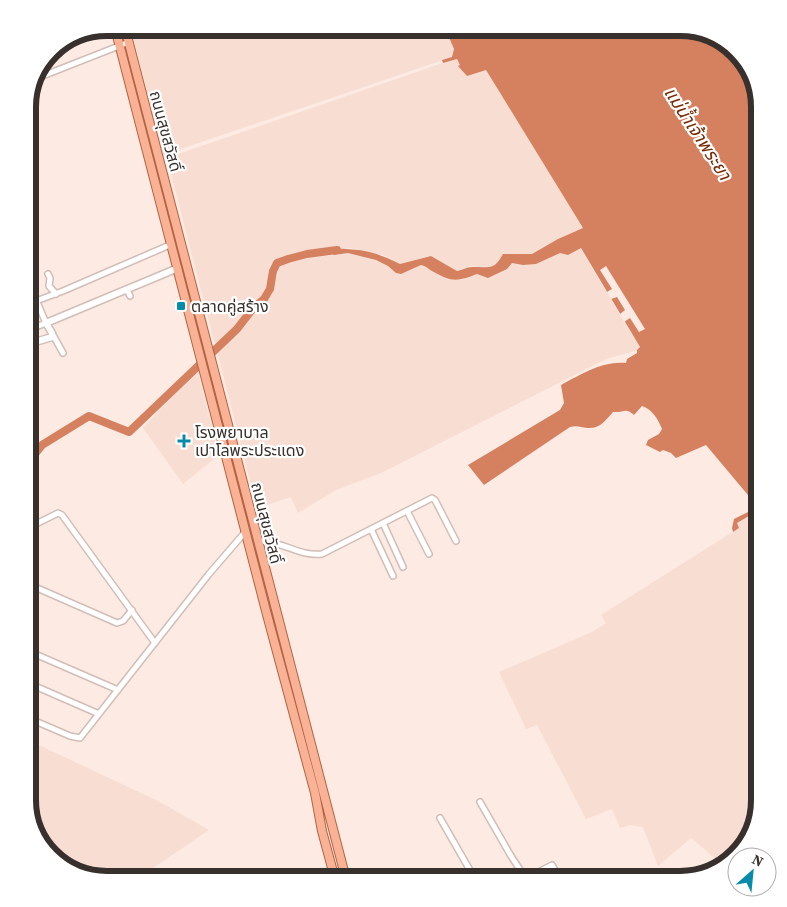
<svg xmlns="http://www.w3.org/2000/svg" width="787" height="907" font-family="'Source Serif 4','Noto Sans Thai',serif">
<style>
.built{fill:#f8ddd3}
.water{fill:#d58160}
.pier{fill:#fdeae3}
.lines{fill:none;stroke-linecap:round;stroke-linejoin:round}
.river{stroke:#d58160;stroke-width:8}
.minor-casing{stroke:#d0beb7;stroke-width:8}
.tertiary-casing{stroke:#d0beb7;stroke-width:9}
.primary-casing{stroke:#b26342;stroke-width:10}
.minor{stroke:#fff;stroke-width:5}
.tertiary{stroke:#fff;stroke-width:6}
.primary{stroke:#f9b295;stroke-width:8}
.poi-dot{fill:#078bab;stroke:#fff;stroke-width:2}
.labels{text-anchor:middle;dominant-baseline:central;stroke-width:4.5;stroke-linejoin:round;paint-order:stroke}
.street-label{font-size:16px;fill:#37302d;stroke:#fff}
.poi-label{font-size:16px;fill:#37302d;stroke:#fff;text-anchor:start}
.water-label{font-size:18px;font-style:italic;fill:#772b05;stroke:#fff}
.rim{fill:none;stroke:#37302d;stroke-width:6}
</style>
<rect width="100%" height="100%" fill="#fdeae3"/>
<path class="built" d="M131 28H445L454 49 452 57 163 155Z
M457 58 461 67 486 70 583 228 558 239 532 255 503 254 499 262 489 268 471 266 457 271 431 256 400 264 383 255 349 248 299 252 269 265 270 295 215 345 167 158Z
M580 248 640 348 635 351 606 359 381 473 336 490 298 513 291 497 257 508 217 351 272 295 277 276 276 269 287 261 348 253 376 260 388 266 396 273 401 274 421 265H425L431 270 462 280 512 263 523 265 536 264 560 253 568 255Z
M198 373 219 455 183 484 143 428 175 393Z
M759 510V800L751 835 728 863 723 865 691 838 658 866 643 827 630 825 620 828 612 809 586 819 537 725 526 729 499 672 592 632 606 623 601 615 739 528 736 523Z
M28 740 158 801 209 830 137 879H107L72 871 44 848 28 800Z"/>
<path class="water" d="M445 28H684L719 38 743 59 759 107V510L737 523 739 528 733 532 732 528 734 519 758 507 706 445 676 458 671 453 663 450 660 452 646 445 648 440 659 434 662 429C658 419 652 409 642 406L634 415C625 407 624 413 613 412 605 421 600 429 587 428 581 427 576 425 570 427L484 485 468 465 560 410 564 403 561 385C582 374 602 361 626 363L627 359 637 353V350L640 347 581 248 568 255 560 253 536 264 523 265 512 263 507 269 488 278 477 274C457 282 451 282 432 271 427 268 426 266 421 265L401 274 396 273 388 266 376 260 348 253 334 255 329 251 328 249C356 248 375 251 400 264L431 256 457 271C462 270 467 267 472 267 489 266 493 272 503 254H532L558 239 583 228 486 70 467 76 458 66 460 65 457 59 443 63 442 60 452 57 454 49Z"/>
<path class="pier" d="M606 266 645 329 639 332 630 318 624 322 620 314 625 310 617 297 611 299 607 292 612 289 600 270Z"/>
<g class="lines">
<path class="river" d="M28 463 42 445 89 416 129 432 237 329 254 307 264 299 270 289 273 271 277 263 288 259 307 254 337 250"/>
<defs>
<path id="minor" d="M40 77 129 42
M48 274 50 278 49 286 56 294
M127 290 130 296
M28 304 63 291 172 244
M28 330 46 323 37 302
M53 335 63 353
M407 511 429 554
M383 523 403 567
M28 528 58 513 62 515 155 643
M371 529 393 576
M258 541C281 540 299 557 322 554L432 498 435 500 456 541
M28 584 117 623 123 621 132 610
M28 651 118 690
M28 683 99 714
M28 718 70 736 80 738 209 574 246 531
M480 802 511 856 526 879
M440 818 475 879
M525 879 552 865 560 879"/>
<path id="tertiary" d="M28 344 52 337V333L46 323 178 268"/>
<path id="primary" d="M115 28 266 611 315 793 322 831 335 879
M125 28 346 879"/>
</defs>
<use href="#minor" class="minor-casing"/>
<use href="#tertiary" class="tertiary-casing"/>
<use href="#primary" class="primary-casing"/>
<use href="#minor" class="minor"/>
<use href="#tertiary" class="tertiary"/>
<use href="#primary" class="primary"/>
</g>
<g class="poi-dot">
<rect x="176" y="301" width="10" height="10" rx="2.5"/>
<path d="M181.5 433.5h5v5h5v5h-5v5h-5v-5h-5v-5h5z"/>
</g>
<g class="labels">
<g class="street-label">
<text transform="translate(166 131) rotate(75)">ถนนสุขสวัสดิ์</text>
<text transform="translate(267 523) rotate(76)">ถนนสุขสวัสดิ์</text>
</g>
<g class="poi-label">
<text x="191" y="306">ตลาดคู่สร้าง</text>
<text x="195" y="432">โรงพยาบาล<tspan x="195" dy="18">เปาโลพระประแดง</tspan></text>
</g>
<g class="water-label">
<text transform="translate(698 133) rotate(57)">แม่น้ำเจ้าพระยา</text>
</g>
</g>
<path d="M0 0H787V907H0ZM107 36H680A71 71 0 0 1 751 107V800A71 71 0 0 1 680 871H107A71 71 0 0 1 36 800V107A71 71 0 0 1 107 36Z" fill="#fff" fill-rule="evenodd"/>
<path class="rim" d="M107 36H680A71 71 0 0 1 751 107V800A71 71 0 0 1 680 871H107A71 71 0 0 1 36 800V107A71 71 0 0 1 107 36Z"/>
<g transform="translate(752 872) rotate(27)"><circle r="24" fill="#ffffff" stroke="#afacab"/>
<path d="M0-4L9 19L0 12L-9 19Z" fill="#078bab"/>
<text y="-8" font-size="14" font-weight="bold" text-anchor="middle" fill="#37302d">N</text>
</g>
</svg>
